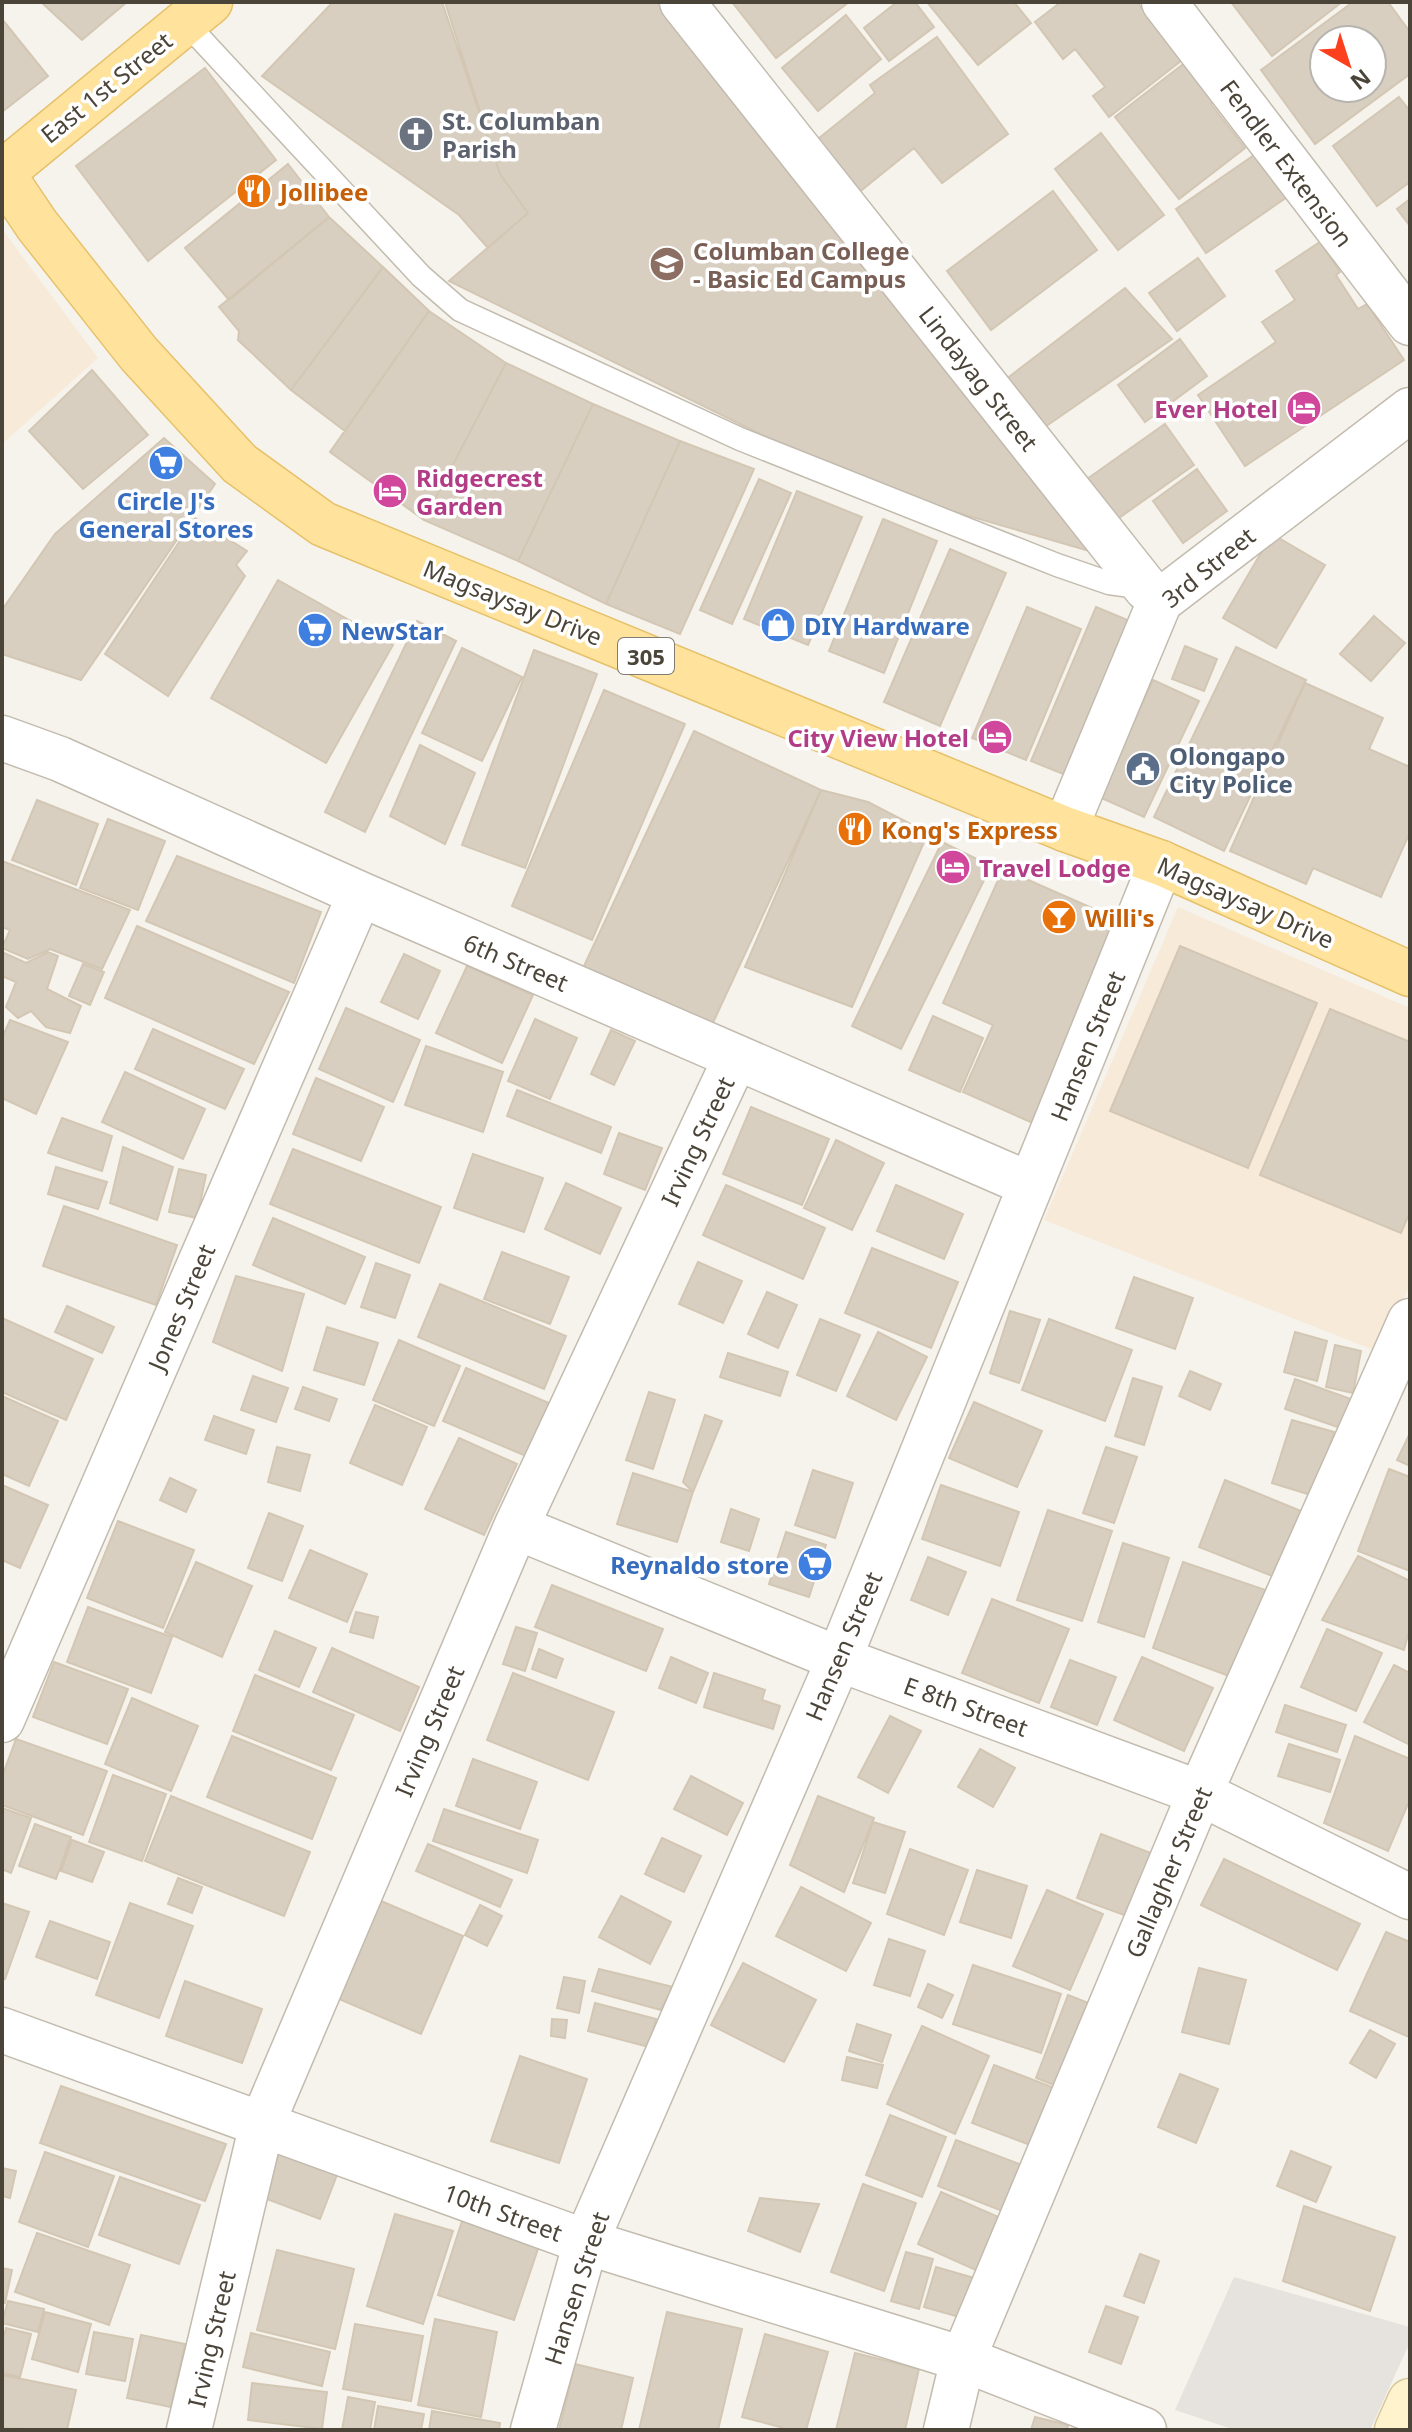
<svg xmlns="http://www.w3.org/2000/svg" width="1412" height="2432" font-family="'Noto Sans',sans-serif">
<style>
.commercial{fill:#f7ead8}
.industrial{fill:#e6e2dd}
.building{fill:#d8cfc1;stroke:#d3c7b4;stroke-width:2;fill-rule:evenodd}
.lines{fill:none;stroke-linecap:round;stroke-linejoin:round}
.service-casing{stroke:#c2bbae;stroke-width:25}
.minor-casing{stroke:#c2bbae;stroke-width:47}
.secondary-casing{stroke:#d6c79b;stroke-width:47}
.primary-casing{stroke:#e6c16a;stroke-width:47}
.service{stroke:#fff;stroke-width:22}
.minor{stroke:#fff;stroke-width:44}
.secondary{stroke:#fff3cd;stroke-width:44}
.primary{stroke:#ffe39c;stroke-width:44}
.labels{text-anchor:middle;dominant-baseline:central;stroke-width:7;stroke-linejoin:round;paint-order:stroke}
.shield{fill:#fff;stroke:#817c74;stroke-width:2}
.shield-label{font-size:22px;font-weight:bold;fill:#4b4439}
.street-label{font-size:24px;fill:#4b4439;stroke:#fff}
.worship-label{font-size:24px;font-weight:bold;fill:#5b616d;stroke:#fff;text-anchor:start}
.food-label{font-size:24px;font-weight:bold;fill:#c56008;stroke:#fff;text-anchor:start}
.education-label{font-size:24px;font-weight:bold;fill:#785e54;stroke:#fff;text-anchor:start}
.hotel-label{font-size:24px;font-weight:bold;fill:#b23c85;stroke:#fff;text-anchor:end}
.shop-label{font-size:24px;font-weight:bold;fill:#366cbe;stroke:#fff;text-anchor:start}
.service-label{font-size:24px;font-weight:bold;fill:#4e5e75;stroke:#fff;text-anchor:start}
</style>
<rect width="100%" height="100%" fill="#f6f3ec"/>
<path class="commercial" d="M2 229 98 358 2 444Z
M1178 907 1410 1008V1284L1381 1353 1044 1220Z"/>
<path class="industrial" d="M1234 2277 1410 2327V2342L1370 2430H1235L1175 2410Z"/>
<path class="building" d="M41 2H127L82 40Z
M442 2 500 174 528 213 488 248 459 215 262 76 333 2Z
M445 2H661L1089 551 866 486 449 281 528 213 500 174Z
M732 2H849L776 58Z
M897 2H915L934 27 889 61 864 28Z
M927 2H1014L1031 23 978 65Z
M1061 2H1137L1182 60 1109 117 1093 96 1105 87 1075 49 1063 59 1035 22Z
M1231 2H1342L1272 56Z
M1353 2H1388L1410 32V74L1315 144 1261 70ZM1324 40H1372V88H1324Z
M846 15 881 59 818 111 782 68Z
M2 19 48 76 2 112Z
M937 37 1008 134 942 183 914 148 858 193 818 139 875 93 870 85Z
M1195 55 1224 93 1211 104 1245 148 1179 199 1115 117Z
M205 68 276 160 148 261 76 166Z
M1399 97 1410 111V182L1377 206 1333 146Z
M1101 133 1164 215 1118 250 1055 169Z
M1263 149 1293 193 1206 253 1176 209Z
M288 164 329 217 229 300 185 248Z
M1053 191 1097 250 991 330 947 271Z
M1410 199V226L1397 209Z
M329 217 383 267 291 390 238 340 239 331 219 307Z
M1320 242 1340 272 1336 275 1358 309 1367 304 1404 360 1245 466 1198 395 1276 342 1262 322 1295 300 1276 271Z
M1198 258 1225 296 1177 331 1149 293Z
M383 267 429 311 345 431 291 390Z
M1125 288 1172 339 1042 429 1001 383Z
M429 311 506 363 424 520 330 452Z
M1180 339 1207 376 1145 422 1118 385Z
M506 363 593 404 518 561 424 520Z
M92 370 148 435 83 489 29 431Z
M593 404 680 441 606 604 518 561Z
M1165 424 1194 465 1109 525 1080 484Z
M164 438 215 484 81 680 2 654V610L55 534Z
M680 441 754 469 680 634 606 604Z
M1197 469 1227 511 1183 543 1153 501Z
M759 479 791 493 732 624 700 610Z
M797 491 862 517 808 645 744 619Z
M195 518 247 551 236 565 245 576 168 696 105 654Z
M883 519 937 541 884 673 829 651Z
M1272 534 1325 565 1276 648 1223 618Z
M950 549 1006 573 940 726 884 702Z
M278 580 393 645 326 763 211 698Z
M1027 607 1081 629 1026 760 972 738Z
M1096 607 1142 626 1078 780 1031 761Z
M1374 616 1405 643 1371 681 1340 654Z
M417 621 456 641 365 832 325 812Z
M1185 646 1217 659 1204 691 1172 679Z
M1236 647 1306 680 1224 851 1154 817Z
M462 648 522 677 482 761 422 733Z
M534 650 597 674 525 868 462 845Z
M1153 680 1199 701 1144 817 1099 797Z
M1305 683 1383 718 1369 749 1410 767V832L1381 897 1313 868 1306 884 1230 851Z
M604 690 685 724 592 940 512 906Z
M694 731 821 790 711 1027 583 968Z
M420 745 475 773 445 844 390 816Z
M821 790 868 802 928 833 852 1007 745 967Z
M37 800 98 824 76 885 12 860Z
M108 819 165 841 138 910 80 888Z
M942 842 991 866 901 1049 852 1026Z
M177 856 321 912 294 983 146 921Z
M2 861 130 910 102 969 50 949 28 959 2 948 10 930 2 927Z
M1003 869 1124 922 1035 1124 963 1092 993 1025 943 1003Z
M137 926 289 992 254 1064 105 998Z
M1180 946 1317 1003 1248 1168 1110 1111Z
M2 952 26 963 48 952 58 956 47 989 81 1006 70 1033 46 1027 31 1011 18 1018 6 1007 16 982 2 976Z
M404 954 440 971 418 1019 381 1002Z
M83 964 104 972 90 1005 69 996Z
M467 966 533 995 502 1063 436 1033Z
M346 1008 420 1040 393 1102 319 1069Z
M1330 1009 1410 1042V1212L1401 1233 1260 1175Z
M933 1016 983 1038 960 1092 909 1070Z
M535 1019 577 1038 550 1099 508 1081Z
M10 1020 68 1042 36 1114 2 1098V1038Z
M153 1029 244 1069 225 1109 135 1069Z
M611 1030 635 1041 614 1085 591 1074Z
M426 1046 503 1072 483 1132 405 1105Z
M125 1072 205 1109 183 1159 102 1122Z
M316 1078 384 1107 361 1161 293 1134Z
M517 1090 611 1127 601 1153 507 1116Z
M751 1107 829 1139 802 1205 723 1174Z
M62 1118 112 1136 102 1171 48 1153Z
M619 1133 662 1148 645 1190 604 1174Z
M836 1140 884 1163 852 1230 804 1208Z
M123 1147 173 1167 157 1220 110 1203Z
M293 1149 441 1207 419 1263 270 1204Z
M473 1154 543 1178 524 1232 454 1208Z
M56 1167 107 1182 98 1209 48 1194Z
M179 1169 206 1175 197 1218 169 1212Z
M566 1183 621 1208 600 1254 545 1229Z
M726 1185 825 1228 803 1279 703 1235Z
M896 1185 963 1214 944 1259 877 1231Z
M64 1206 177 1245 156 1305 43 1266Z
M273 1218 365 1257 345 1304 253 1265Z
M872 1248 958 1282 931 1348 845 1313Z
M502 1252 569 1277 550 1324 484 1299Z
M698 1262 742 1281 723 1323 679 1304Z
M376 1263 410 1275 395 1318 361 1307Z
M236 1276 304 1294 282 1371 213 1342Z
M1134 1277 1193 1298 1175 1349 1116 1328Z
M440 1284 566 1336 544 1389 418 1337Z
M767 1292 797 1305 778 1348 748 1334Z
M67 1306 114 1327 102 1353 55 1332Z
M1010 1311 1040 1320 1019 1383 990 1373Z
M2 1318 93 1359 66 1420 2 1392V1365L4 1360 2 1359Z
M820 1319 860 1335 836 1391 797 1375Z
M1049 1319 1132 1350 1105 1421 1022 1390Z
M327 1327 378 1343 364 1385 314 1370Z
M878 1332 927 1357 896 1420 847 1396Z
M1295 1332 1327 1341 1317 1381 1284 1372Z
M399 1340 460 1366 434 1426 373 1400Z
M1335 1345 1361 1351 1353 1393 1326 1387Z
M728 1353 788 1372 780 1396 720 1377Z
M466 1368 549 1403 526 1456 443 1421Z
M1190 1371 1221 1384 1210 1410 1179 1396Z
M253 1376 288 1388 276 1422 241 1410Z
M1133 1378 1162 1387 1144 1445 1115 1436Z
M1295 1379 1362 1403 1352 1432 1285 1409Z
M303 1387 337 1399 329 1421 295 1409Z
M649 1392 675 1400 653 1469 626 1460Z
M2 1396 58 1421 29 1486 2 1474Z
M974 1402 1042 1431 1017 1487 949 1458Z
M375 1405 427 1427 402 1485 350 1463Z
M705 1415 722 1421 693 1492 683 1482Z
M214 1416 254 1430 246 1454 205 1440Z
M1292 1420 1334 1432 1314 1496 1272 1483Z
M1410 1433V1466L1397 1460Z
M459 1438 517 1464 484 1535 425 1509Z
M277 1447 310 1455 300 1491 268 1482Z
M1106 1447 1137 1457 1114 1523 1083 1513Z
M1389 1469 1410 1477V1571L1358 1551Z
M813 1470 853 1483 835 1538 795 1525Z
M633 1473 693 1492 677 1542 617 1524Z
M170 1478 196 1490 186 1512 160 1500Z
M1225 1480 1306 1513 1280 1579 1199 1547Z
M2 1485 48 1505 20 1568 2 1560Z
M941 1485 1019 1512 1000 1566 922 1539Z
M731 1509 759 1519 749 1551 721 1542Z
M1048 1510 1112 1531 1082 1621 1017 1600Z
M269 1513 303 1526 282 1581 248 1568Z
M118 1521 194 1550 163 1628 87 1598Z
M786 1532 826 1545 809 1597 769 1584Z
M1123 1543 1169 1558 1144 1637 1098 1622Z
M310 1550 367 1574 347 1622 289 1598Z
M1358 1556 1410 1581V1627L1404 1650 1322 1620Z
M928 1557 966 1572 948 1615 911 1600Z
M196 1562 252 1586 222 1657 165 1632Z
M1183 1562 1283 1596 1248 1683 1153 1648Z
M552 1585 663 1629 646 1671 535 1627Z
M992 1599 1069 1629 1039 1703 962 1673Z
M88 1607 172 1637 151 1693 67 1662Z
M356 1612 378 1617 373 1638 350 1632Z
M516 1627 537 1633 525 1671 503 1664Z
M1327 1629 1382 1653 1356 1711 1301 1687Z
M275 1631 316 1648 299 1687 259 1670Z
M332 1648 419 1687 400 1731 313 1692Z
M539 1649 563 1659 556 1678 532 1669Z
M671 1657 708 1673 696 1703 659 1688Z
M1142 1657 1213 1688 1184 1751 1114 1720Z
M1070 1660 1116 1677 1097 1725 1051 1707Z
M54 1662 128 1689 107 1744 33 1717Z
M1394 1665 1410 1673V1745L1364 1722Z
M513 1673 614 1712 588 1780 487 1740Z
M714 1673 765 1690 762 1700 780 1706 773 1729 704 1707Z
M255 1675 354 1715 331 1770 233 1731Z
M132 1698 198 1726 171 1791 105 1764Z
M1285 1705 1346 1725 1337 1752 1276 1732Z
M890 1716 921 1731 888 1793 858 1777Z
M232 1736 336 1778 312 1839 207 1797Z
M1355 1736 1410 1759V1799L1388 1851 1324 1823Z
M16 1739 107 1771 83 1835 2 1805V1777Z
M1289 1744 1340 1760 1330 1792 1278 1776Z
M980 1749 1015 1768 993 1807 958 1787Z
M473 1759 537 1782 520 1829 456 1806Z
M113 1775 166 1794 142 1861 89 1842Z
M691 1776 743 1803 727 1835 674 1809Z
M171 1796 310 1852 284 1916 145 1861Z
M818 1796 874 1818 844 1892 790 1865Z
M2 1808 31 1818 11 1873 2 1869Z
M444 1809 538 1840 527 1873 433 1841Z
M873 1822 905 1832 885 1893 853 1883Z
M35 1824 71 1837 56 1879 19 1866Z
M1101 1834 1151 1853 1127 1916 1077 1898Z
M662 1838 701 1856 684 1892 645 1874Z
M72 1840 104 1852 92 1882 61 1871Z
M428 1844 512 1880 500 1907 416 1871Z
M910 1849 968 1870 944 1935 887 1914Z
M1224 1859 1360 1924 1337 1970 1201 1905Z
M977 1870 1027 1886 1011 1938 960 1922Z
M178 1878 202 1887 192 1913 168 1904Z
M801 1887 871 1923 846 1971 776 1936Z
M1047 1890 1103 1914 1070 1990 1013 1966Z
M621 1896 671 1922 650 1964 599 1937Z
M381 1901 463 1936 421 2034 339 1999Z
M2 1903 29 1912 5 1979 2 1978Z
M130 1903 193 1926 159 2018 96 1995Z
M480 1905 502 1916 487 1946 465 1935Z
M50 1921 110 1942 97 1979 36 1957Z
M1386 1932 1410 1942 1409 2037 1350 2011Z
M889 1939 925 1951 910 1996 874 1985Z
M743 1963 816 2000 784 2062 711 2025Z
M973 1965 1061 1994 1041 2053 953 2024Z
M1199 1968 1246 1980 1229 2044 1182 2032Z
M599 1969 673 1987 661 2010 592 1991Z
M564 1977 585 1981 579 2013 557 2008Z
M185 1981 262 2009 242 2063 166 2036Z
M928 1984 953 1995 942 2018 918 2007Z
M1068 1995 1091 2004 1059 2087 1036 2078Z
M595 2003 656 2019 649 2047 588 2031Z
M552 2019 567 2020 565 2038 551 2036Z
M857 2024 891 2035 882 2062 849 2051Z
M922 2026 989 2056 955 2134 887 2104Z
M1370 2030 1395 2044 1376 2078 1350 2063Z
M520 2056 587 2079 559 2163 491 2141Z
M847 2057 883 2065 877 2088 842 2080Z
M994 2065 1060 2090 1038 2148 972 2123Z
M1180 2074 1218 2089 1196 2143 1158 2127Z
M61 2086 226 2144 205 2201 40 2143Z
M890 2115 946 2137 922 2197 866 2175Z
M956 2140 1022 2165 1005 2212 938 2186Z
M276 2143 340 2167 320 2219 256 2195Z
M1291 2151 1331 2167 1316 2202 1277 2186Z
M45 2152 114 2176 88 2247 19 2222Z
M2 2168 16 2171 10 2198 2 2196Z
M120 2177 200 2205 179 2264 99 2235Z
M863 2184 916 2203 884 2291 831 2272Z
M941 2192 1003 2219 980 2272 918 2244Z
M760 2198 819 2204 800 2252 748 2231Z
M1304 2206 1395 2237 1370 2311 1283 2281Z
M395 2214 453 2231 423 2324 367 2306Z
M464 2215 541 2240 514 2320 438 2295Z
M37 2233 130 2265 109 2325 15 2292Z
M277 2250 354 2269 335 2349 257 2330Z
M906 2252 933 2259 919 2309 891 2301Z
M1140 2254 1159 2261 1144 2303 1124 2296Z
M936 2267 974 2278 963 2318 924 2307Z
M2 2268 12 2270 5 2303 2 2302Z
M8 2301 44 2309 38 2332 2 2323Z
M1106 2306 1138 2317 1121 2364 1089 2352Z
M45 2312 91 2324 78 2372 32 2359Z
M667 2312 742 2329 718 2430H639Z
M435 2319 497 2332 481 2417 418 2405Z
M355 2324 423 2336 411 2401 343 2389Z
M6 2328 31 2334 20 2377 2 2373V2343Z
M94 2332 133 2339 125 2381 86 2374Z
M251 2333 330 2352 322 2386 243 2367Z
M765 2334 828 2352 806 2430H791L742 2417Z
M141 2335 185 2344 171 2407 127 2398Z
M855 2353 919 2369 905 2430H836Z
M575 2364 633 2378 621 2430H559Z
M2 2375 76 2390 67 2430 2 2428Z
M252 2383 327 2392 322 2429 248 2420Z
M348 2397 375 2402 370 2430H342Z
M378 2406 424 2414 421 2430H374Z
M432 2411 500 2423 499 2430H429Z
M1035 2417 1068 2425 1067 2430H1031Z"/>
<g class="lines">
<defs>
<path id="service" d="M185 22 421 276 460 310 740 439 1057 565 1109 583 1145 588"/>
<path id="minor" d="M682 2 1146 588 1160 601
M1164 2 1410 323
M2 738 60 759 360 894 1031 1185
M1065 829 1160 601 1410 410
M516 1527 839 1659 1200 1793 1410 1897
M2 1720 360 894
M2 2030 586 2242 963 2359 1144 2430
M189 2430 262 2124 516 1527 736 1057
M533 2430 586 2242 839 1659 1161 863
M946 2430 963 2359 1200 1793 1410 1321"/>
<path id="secondary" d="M1397 2430 1410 2401"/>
<path id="primary" d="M2 173 37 225 139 354 240 464 323 524 1065 829 1161 863 1410 974
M2 173 210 2"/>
</defs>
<use href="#service" class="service-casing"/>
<use href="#minor" class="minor-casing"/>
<use href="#secondary" class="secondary-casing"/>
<use href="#primary" class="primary-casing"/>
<use href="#service" class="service"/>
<use href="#minor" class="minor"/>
<use href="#secondary" class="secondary"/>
<use href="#primary" class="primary"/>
</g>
<defs>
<symbol id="church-disc" viewBox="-11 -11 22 22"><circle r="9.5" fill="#6b7280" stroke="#fff"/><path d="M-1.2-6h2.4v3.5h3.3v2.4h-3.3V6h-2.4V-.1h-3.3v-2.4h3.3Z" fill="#fff"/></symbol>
<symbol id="restaurant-disc" viewBox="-11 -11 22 22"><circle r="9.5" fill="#e8710a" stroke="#fff"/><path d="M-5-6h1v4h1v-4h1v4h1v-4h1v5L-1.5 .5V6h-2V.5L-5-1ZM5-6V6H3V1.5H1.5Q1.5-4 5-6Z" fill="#fff"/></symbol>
<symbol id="university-disc" viewBox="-11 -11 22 22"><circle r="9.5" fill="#8d6e63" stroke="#fff"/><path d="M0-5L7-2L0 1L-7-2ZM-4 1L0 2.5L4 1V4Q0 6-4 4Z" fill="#fff"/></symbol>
<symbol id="hotel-disc" viewBox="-11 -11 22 22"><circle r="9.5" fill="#d1479c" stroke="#fff"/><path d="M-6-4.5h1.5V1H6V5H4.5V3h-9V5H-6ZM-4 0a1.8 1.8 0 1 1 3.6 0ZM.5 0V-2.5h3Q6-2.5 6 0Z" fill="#fff"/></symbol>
<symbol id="supermarket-disc" viewBox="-11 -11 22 22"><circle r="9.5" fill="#3f7fe0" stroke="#fff"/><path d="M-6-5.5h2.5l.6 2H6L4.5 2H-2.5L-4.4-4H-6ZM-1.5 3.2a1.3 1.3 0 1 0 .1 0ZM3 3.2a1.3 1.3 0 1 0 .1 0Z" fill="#fff"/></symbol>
<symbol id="shop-disc" viewBox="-11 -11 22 22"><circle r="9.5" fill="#3f7fe0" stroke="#fff"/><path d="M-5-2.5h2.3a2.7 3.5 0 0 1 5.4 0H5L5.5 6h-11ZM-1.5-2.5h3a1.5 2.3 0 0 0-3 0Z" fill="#fff"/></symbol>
<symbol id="civic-disc" viewBox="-11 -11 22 22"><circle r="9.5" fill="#5c6f8a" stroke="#fff"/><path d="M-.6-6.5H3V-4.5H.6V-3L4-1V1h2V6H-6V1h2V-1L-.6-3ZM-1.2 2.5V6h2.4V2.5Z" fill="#fff"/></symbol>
<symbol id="bar-disc" viewBox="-11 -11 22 22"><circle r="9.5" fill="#e8710a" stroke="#fff"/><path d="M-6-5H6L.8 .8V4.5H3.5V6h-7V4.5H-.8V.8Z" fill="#fff"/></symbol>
</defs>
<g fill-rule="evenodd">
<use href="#church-disc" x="396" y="114" width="40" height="40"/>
<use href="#restaurant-disc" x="234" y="171" width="40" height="40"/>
<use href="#university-disc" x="647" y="244" width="40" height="40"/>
<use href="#hotel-disc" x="1284" y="388" width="40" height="40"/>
<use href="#supermarket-disc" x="146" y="443" width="40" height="40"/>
<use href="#hotel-disc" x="370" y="471" width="40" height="40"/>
<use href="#shop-disc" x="758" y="605" width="40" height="40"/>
<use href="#supermarket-disc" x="295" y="610" width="40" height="40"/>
<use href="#hotel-disc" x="975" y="717" width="40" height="40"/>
<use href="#civic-disc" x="1123" y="749" width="40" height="40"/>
<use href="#restaurant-disc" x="835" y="809" width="40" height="40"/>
<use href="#hotel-disc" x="933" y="847" width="40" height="40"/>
<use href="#bar-disc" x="1039" y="897" width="40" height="40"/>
<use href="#supermarket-disc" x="795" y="1544" width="40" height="40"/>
</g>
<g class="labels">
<rect class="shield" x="618" y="638" width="56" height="36" rx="6"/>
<g class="shield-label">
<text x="646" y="656">305</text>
</g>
<g class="street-label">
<text transform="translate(106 87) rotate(-39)">East 1st Street</text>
<text transform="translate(1287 163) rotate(53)">Fendler Extension</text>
<text transform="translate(979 378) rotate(52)">Lindayag Street</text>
<text transform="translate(1208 567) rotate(-39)">3rd Street</text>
<text transform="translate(513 602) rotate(22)">Magsaysay Drive</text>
<text transform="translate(1246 902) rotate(24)">Magsaysay Drive</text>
<text transform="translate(516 962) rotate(23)">6th Street</text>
<text transform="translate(1087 1046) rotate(-68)">Hansen Street</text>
<text transform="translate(697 1141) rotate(-65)">Irving Street</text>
<text transform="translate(181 1307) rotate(-67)">Jones Street</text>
<text transform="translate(843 1646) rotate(-67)">Hansen Street</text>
<text transform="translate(966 1706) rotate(20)">E 8th Street</text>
<text transform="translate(429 1731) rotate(-67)">Irving Street</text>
<text transform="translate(1168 1872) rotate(-67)">Gallagher Street</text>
<text transform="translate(503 2212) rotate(20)">10th Street</text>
<text transform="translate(576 2288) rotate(-72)">Hansen Street</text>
<text transform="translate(211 2339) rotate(-77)">Irving Street</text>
</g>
<g class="worship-label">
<text x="442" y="120">St. Columban<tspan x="442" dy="28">Parish</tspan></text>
</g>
<g class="food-label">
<text x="280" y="191">Jollibee</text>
<text x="881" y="829">Kong's Express</text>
<text x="1085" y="917">Willi's</text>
</g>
<g class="education-label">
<text x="693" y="250">Columban College<tspan x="693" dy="28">- Basic Ed Campus</tspan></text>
</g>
<g class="hotel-label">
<text x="1278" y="408">Ever Hotel</text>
<text x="416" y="477" text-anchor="start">Ridgecrest<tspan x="416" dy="28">Garden</tspan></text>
<text x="969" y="737">City View Hotel</text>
<text x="979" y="867" text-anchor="start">Travel Lodge</text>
</g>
<g class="shop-label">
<text x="166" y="500" text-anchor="middle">Circle J's<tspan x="166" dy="28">General Stores</tspan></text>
<text x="804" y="625">DIY Hardware</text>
<text x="341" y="630">NewStar</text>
<text x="789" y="1564" text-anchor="end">Reynaldo store</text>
</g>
<g class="service-label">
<text x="1169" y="755">Olongapo<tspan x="1169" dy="28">City Police</tspan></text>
</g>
</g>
<rect width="1412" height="2432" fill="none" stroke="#4b4439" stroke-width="8"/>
<g transform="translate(1348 64) rotate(141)"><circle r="38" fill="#ffffff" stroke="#b7b4b0" stroke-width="2"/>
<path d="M0-6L14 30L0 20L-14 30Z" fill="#fc3f1d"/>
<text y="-12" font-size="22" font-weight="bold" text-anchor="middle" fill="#4b4439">N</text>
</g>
</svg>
